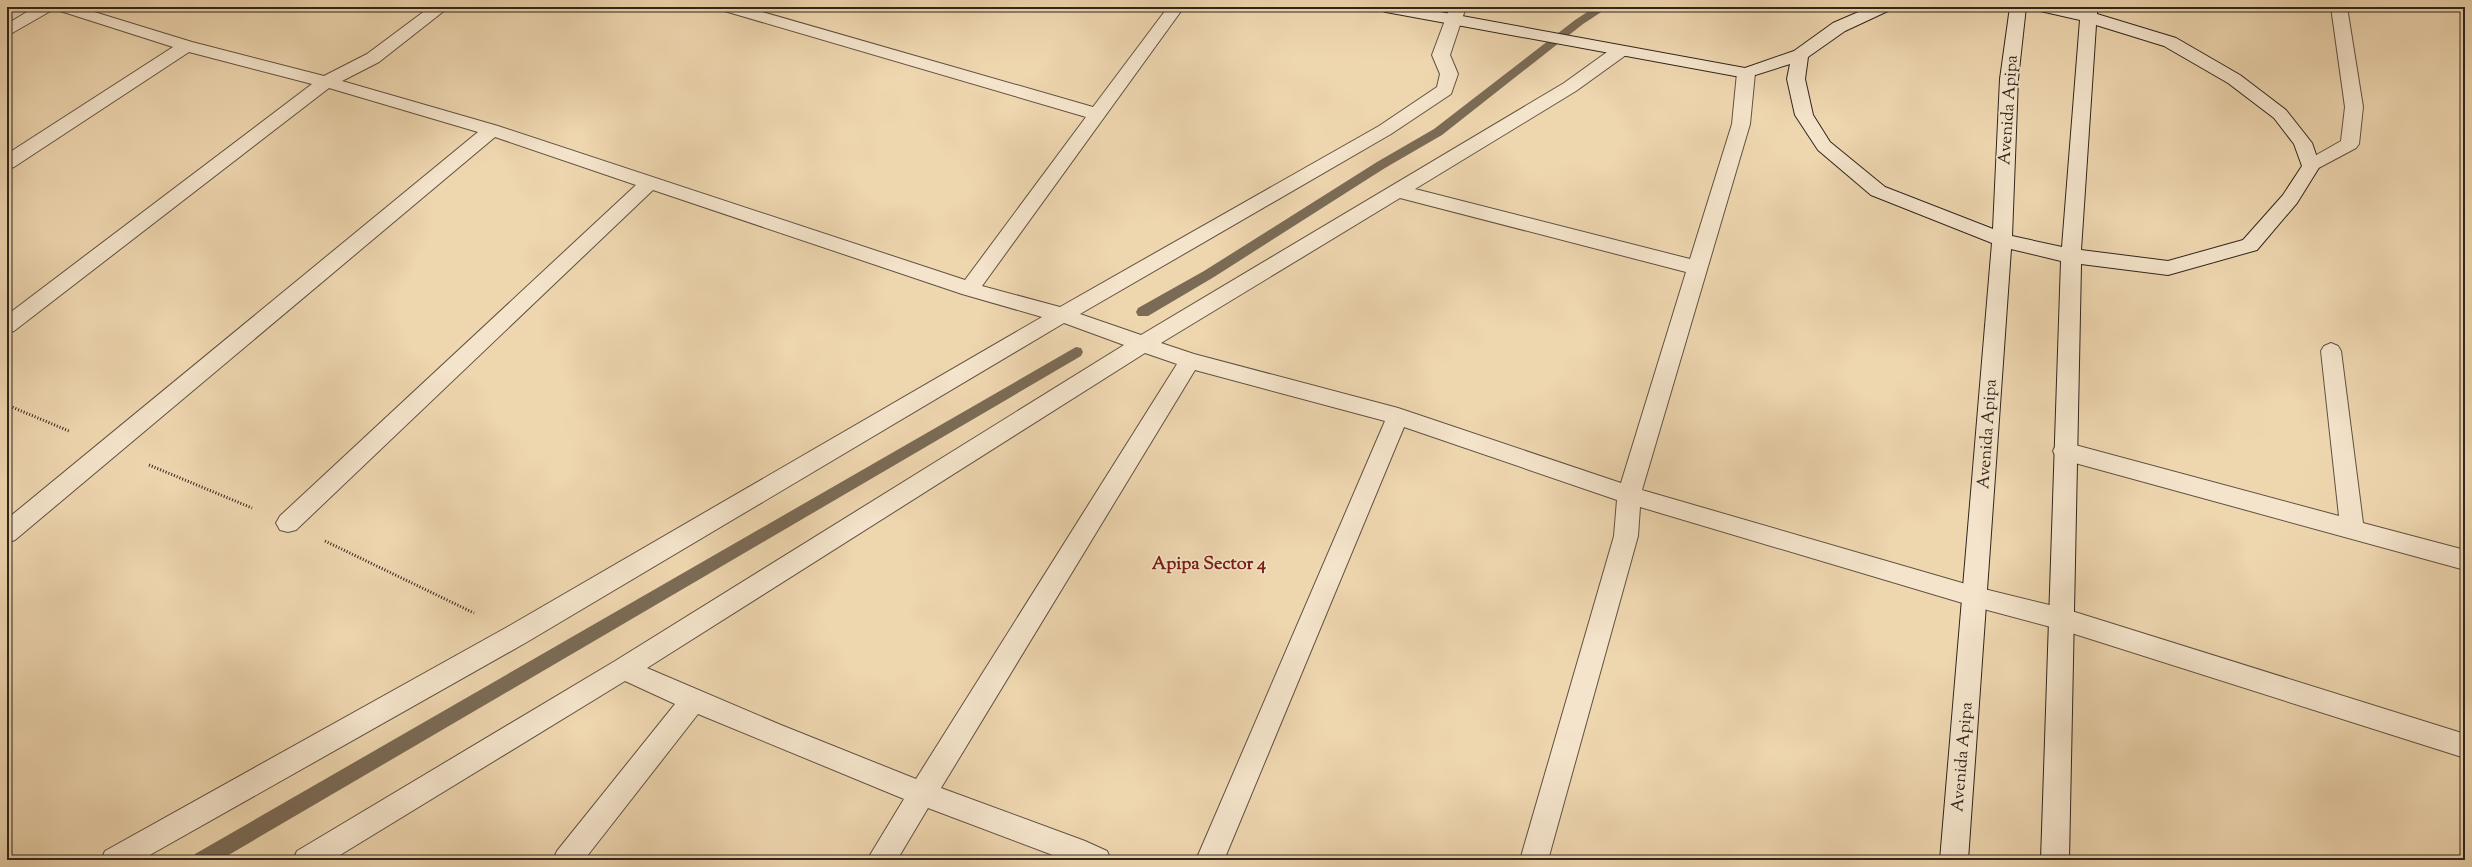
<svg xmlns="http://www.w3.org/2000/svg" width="2472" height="867" font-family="'Sorts Mill Goudy',serif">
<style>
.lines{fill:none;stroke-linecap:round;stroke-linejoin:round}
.stream{fill:#7b6b56;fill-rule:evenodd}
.street-casing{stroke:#605141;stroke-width:2}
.secondary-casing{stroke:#30251c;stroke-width:2}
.path{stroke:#30251c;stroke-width:3;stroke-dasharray:1 2;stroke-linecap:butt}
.street{fill:#f4e4cb;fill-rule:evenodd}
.secondary{fill:#f4e4cb;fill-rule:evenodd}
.labels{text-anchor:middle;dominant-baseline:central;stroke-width:3;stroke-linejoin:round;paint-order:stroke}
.street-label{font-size:17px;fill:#30251c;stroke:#f4e4cb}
.neighbourhood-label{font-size:18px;font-weight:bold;fill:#7a1f14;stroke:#f4e4cb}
</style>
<rect width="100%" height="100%" fill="#eed6af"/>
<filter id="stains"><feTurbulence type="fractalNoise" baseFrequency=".005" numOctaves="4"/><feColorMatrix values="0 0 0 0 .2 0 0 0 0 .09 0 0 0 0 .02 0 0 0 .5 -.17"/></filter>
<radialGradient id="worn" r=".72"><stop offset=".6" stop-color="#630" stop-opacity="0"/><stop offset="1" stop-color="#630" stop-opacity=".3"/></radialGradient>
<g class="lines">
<path class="stream" d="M1595 7H1609L1583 24 1442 135 1385 168 1214 277 1148 316H1138L1136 312 1138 308 1204 271 1377 162 1434 129 1575 20Z
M1076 347 1081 348 1083 352 1081 356 220 860H193L195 854Z"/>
<defs>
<path id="street" d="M35 7H78L192 42 324 76 367 54 430 7H449L379 62 342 81 498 126 965 280 1086 117 721 10 719 7H745L1093 107 1168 7H1184L982 286 1060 307 1379 126 1437 87 1440 74 1432 55 1450 7H1466L1450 55 1458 74 1451 94 1391 134 1080 314 1141 335 1564 83 1614 47H1626L1629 51 1626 55 1576 91 1415 189 1690 259 1732 124 1737 73 1740 69H1752L1755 73 1750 124 1642 490 1976 587 2062 608 2465 734V758L2062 630 1976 607 1640 507 1638 536 1548 860H1520L1614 536 1617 500 1404 427 1224 860H1196L1385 421 1195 370 941 788 1085 841 1107 851 1111 860H1066L928 808 897 860H867L904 799 698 714 584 860H553L557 851 675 704 625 681 332 860H293L297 851 615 661 1124 345 1064 323 527 642 141 860H101L105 851 509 626 1042 317 962 294 653 190 296 530 288 532 280 530 276 523 280 516 636 185 495 137 15 540 7 543V519L478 132 329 88 14 331 7 333V315L312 84 189 52 14 167 7 169V154L173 47 54 9 7 36V24ZM1400 198 1686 272 1621 483 1398 408 1194 354 1161 343ZM1145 353 1177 364 916 779 781 725 647 668Z
M2331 7H2347L2363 107 2359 144 2356 148 2311 172 2304 170 2302 166 2304 162 2341 141 2345 107Z
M2331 343 2338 346 2341 351 2363 523 2465 550V570L2064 460 2056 457 2053 451 2056 445 2064 442 2339 516 2321 351 2324 346Z"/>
<path id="secondary" d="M1378 7H1413L1745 68 1794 51 1833 23 1870 7H1892L1890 10 1845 31 1808 57 1805 79 1813 115 1830 142 1885 187 1993 229 2000 79 2010 7H2026L2018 79 2012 236 2062 247 2080 20 2036 10 2034 7H2065L2081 10V7H2097V14L2176 38 2240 75 2286 110 2312 143 2320 166 2297 203 2257 250 2168 275 2081 264 2069 860H2041L2061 261 2011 249 1968 860H1940L1992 243 1871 195 1818 150 1795 115 1787 79 1790 64 1746 78 1386 12 1380 10ZM2096 25 2164 46 2228 83 2274 118 2294 144 2302 166 2283 195 2243 240 2168 261 2081 250Z"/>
</defs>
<use href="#street" class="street-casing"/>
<use href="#secondary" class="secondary-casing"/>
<path class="path" d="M7 405 69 431
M149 465 252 508
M325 541 474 613"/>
<use href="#street" class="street"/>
<use href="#secondary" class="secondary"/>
</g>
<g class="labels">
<g class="street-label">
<text transform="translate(2009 110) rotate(-86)">Avenida Apipa</text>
<text transform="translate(1988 434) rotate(-86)">Avenida Apipa</text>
<text transform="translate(1963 757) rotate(-85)">Avenida Apipa</text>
</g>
<g class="neighbourhood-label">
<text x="1209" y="565">Apipa Sector 4</text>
</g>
</g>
<rect width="2472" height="867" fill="none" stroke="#eed6af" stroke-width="24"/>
<rect x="8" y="8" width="2456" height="851" fill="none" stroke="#30251c" stroke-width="2"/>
<rect x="12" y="12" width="2448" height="843" fill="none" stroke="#30251c"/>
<rect width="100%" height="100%" filter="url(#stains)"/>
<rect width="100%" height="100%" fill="url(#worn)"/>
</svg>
